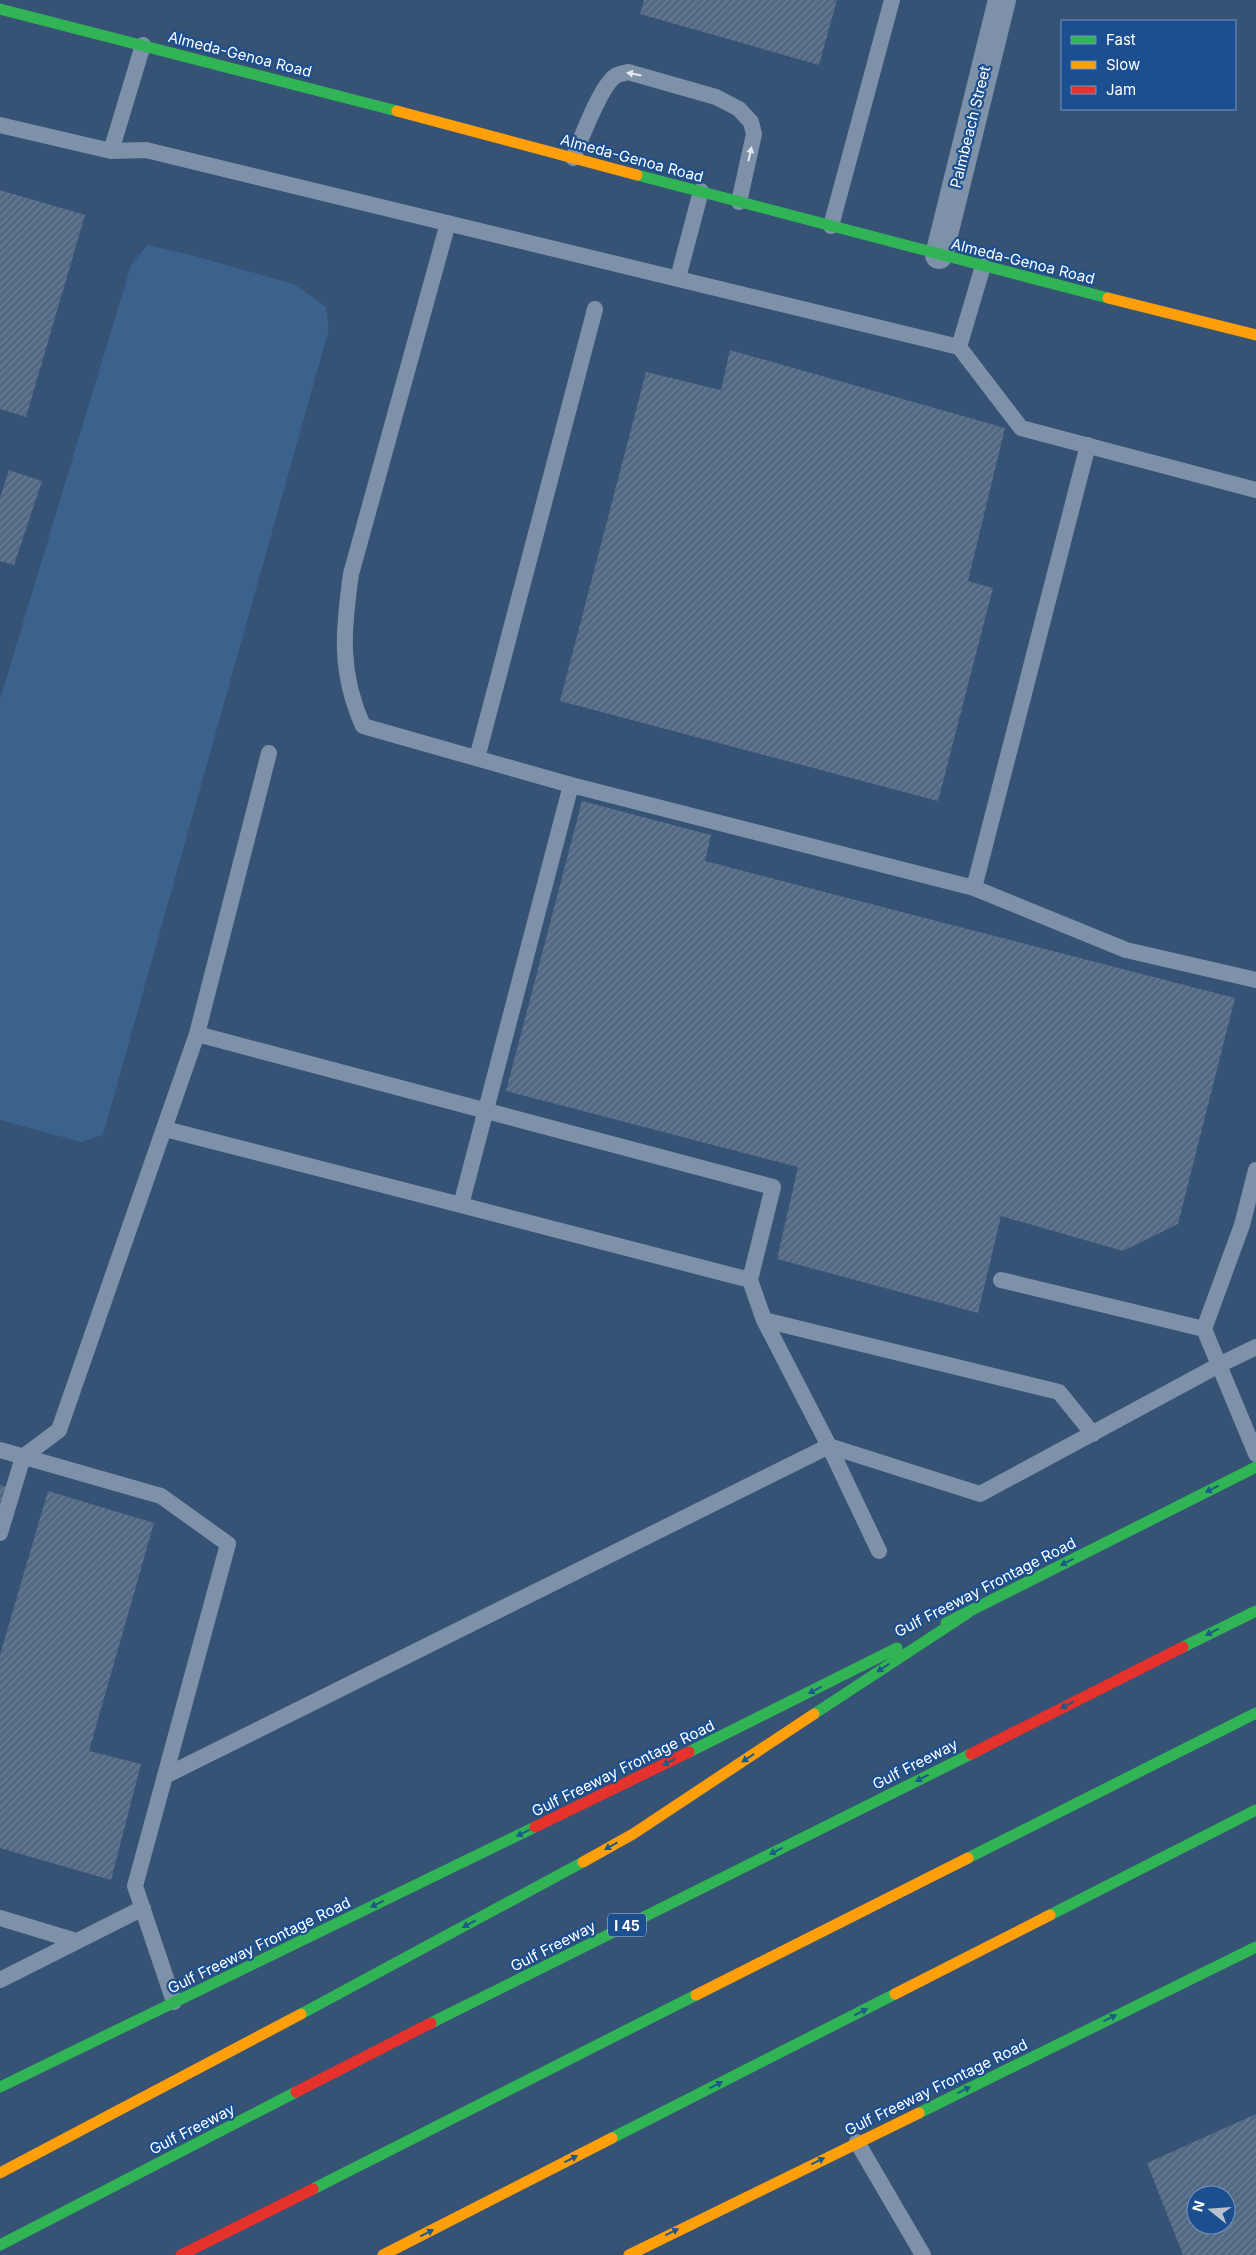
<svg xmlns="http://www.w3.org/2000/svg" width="1256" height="2255" font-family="Inter,sans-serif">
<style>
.water{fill:#3b618d}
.building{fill:url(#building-hatch);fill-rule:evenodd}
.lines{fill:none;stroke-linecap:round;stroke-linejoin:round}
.lane{stroke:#7d92a8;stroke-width:16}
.street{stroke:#7d92a8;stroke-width:28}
.fast{stroke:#30b455;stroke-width:11}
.slow{stroke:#ff9f0a;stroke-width:11}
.jam{stroke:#e5322d;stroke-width:11}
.oneway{fill:#e5e9ee}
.oneway2{fill:#1d5989}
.labels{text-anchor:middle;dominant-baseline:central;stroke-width:4.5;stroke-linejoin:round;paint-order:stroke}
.shield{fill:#1b4f8f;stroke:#bbcadd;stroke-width:1}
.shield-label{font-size:14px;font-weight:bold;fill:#fff}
.street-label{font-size:15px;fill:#fff;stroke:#1b4f8f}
</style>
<defs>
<pattern id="building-hatch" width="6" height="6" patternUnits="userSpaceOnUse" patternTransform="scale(1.25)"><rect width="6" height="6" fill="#526984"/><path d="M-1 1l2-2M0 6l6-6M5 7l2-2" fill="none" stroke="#6c8096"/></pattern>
</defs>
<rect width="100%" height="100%" fill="#365274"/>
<path class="water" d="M147 245 191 255 294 284 326 307 329 329 103 1135 81 1142 0 1120V699L131 265Z"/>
<path class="building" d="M644 0H837L819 65 640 14Z
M0 190 85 215 26 417 0 409Z
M730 350 1005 428 968 581 993 588 938 801 560 701 646 372 721 390Z
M9 470 42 481 14 565 0 561V498Z
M582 801 711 835 705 861 1235 998 1178 1224 1123 1251 1001 1216 978 1313 777 1259 798 1167 506 1091Z
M0 1485 8 1487 0 1512Z
M48 1491 154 1523 89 1751 141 1764 111 1880 0 1848V1655Z
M1256 2114V2255H1183L1147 2163ZM1196 2195H1226V2225H1196Z"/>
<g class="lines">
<path class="lane" d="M0 125 111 151 146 150 959 347 1021 428 1256 490
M111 151 143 45
M573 158C581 140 601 83 617 75 620 74 624 73 628 72L716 97 739 109 751 122 754 134 739 202
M448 223 351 574C343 631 339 672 363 726L571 785 974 888 1126 950 1256 980
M831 226 892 0
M678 278 701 191
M959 347 983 266
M477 758 595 309
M974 888 1088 445
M197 1034 269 753
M165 1129 461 1205 571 785
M1256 1170 1242 1225 1204 1329 1256 1454
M461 1205 750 1280 764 1320 829 1446 980 1494 1219 1365 1256 1347
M1001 1280 1204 1329
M764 1320 1059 1392 1093 1434
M0 1450 161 1496 228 1544 135 1886 174 2002
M0 1533 23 1457 59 1430 197 1034 773 1187 750 1280
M165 1776 829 1446 879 1551
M0 1918 76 1941
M0 1980 143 1908
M857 2142 923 2255"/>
<path class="street" d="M939 255 1002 0"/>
<path class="fast" d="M0 9 397 111
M637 175 1108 298
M946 1623 1256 1467
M1183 1647 1256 1611
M814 1714 968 1613
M689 1752 897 1648
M968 1858 1256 1713
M1050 1915 1256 1810
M301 2014 583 1862
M431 2023 971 1754
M0 2087 535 1827
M919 2113 1256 1947
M612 2138 895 1994
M313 2189 696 1995
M0 2245 296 2092"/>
<path class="slow" d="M397 111 637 175
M1108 298 1256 335
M583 1862 633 1834 814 1714
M895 1994 1050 1915
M696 1995 968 1858
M0 2173 301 2014
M383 2255 612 2138
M629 2255 919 2113"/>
<path class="jam" d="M971 1754 1183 1647
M535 1827 689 1752
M296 2092 431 2023
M181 2255 313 2189"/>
</g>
<defs><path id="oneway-solid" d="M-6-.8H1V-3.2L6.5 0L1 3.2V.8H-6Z" transform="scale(1.25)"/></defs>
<g class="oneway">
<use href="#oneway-solid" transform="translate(634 74) rotate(-169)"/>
<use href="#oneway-solid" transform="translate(750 154) rotate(-77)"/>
</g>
<g class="oneway2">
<use href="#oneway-solid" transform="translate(1212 1489) rotate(153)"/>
<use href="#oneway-solid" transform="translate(1067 1562) rotate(153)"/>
<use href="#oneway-solid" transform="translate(1212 1632) rotate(153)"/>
<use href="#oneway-solid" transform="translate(883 1668) rotate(147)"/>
<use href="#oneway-solid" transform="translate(815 1690) rotate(153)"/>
<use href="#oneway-solid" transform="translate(1067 1705) rotate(153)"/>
<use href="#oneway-solid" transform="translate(748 1758) rotate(147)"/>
<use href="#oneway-solid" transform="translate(669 1762) rotate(154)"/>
<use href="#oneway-solid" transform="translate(922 1778) rotate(153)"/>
<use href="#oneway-solid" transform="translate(523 1833) rotate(154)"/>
<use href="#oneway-solid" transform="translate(611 1846) rotate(151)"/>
<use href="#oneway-solid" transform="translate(776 1851) rotate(153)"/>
<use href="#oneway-solid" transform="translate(377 1904) rotate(154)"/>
<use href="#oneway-solid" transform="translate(469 1924) rotate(151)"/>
<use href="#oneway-solid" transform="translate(861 2012) rotate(-27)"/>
<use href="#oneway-solid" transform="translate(1110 2018) rotate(-26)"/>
<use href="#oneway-solid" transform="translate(716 2085) rotate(-27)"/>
<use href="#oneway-solid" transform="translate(964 2090) rotate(-26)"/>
<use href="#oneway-solid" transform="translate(571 2159) rotate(-27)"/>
<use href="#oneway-solid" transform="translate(818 2161) rotate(-26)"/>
<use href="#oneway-solid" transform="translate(672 2232) rotate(-26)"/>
<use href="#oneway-solid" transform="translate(427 2233) rotate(-27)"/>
</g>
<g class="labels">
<rect class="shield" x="608" y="1913.5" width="38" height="23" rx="4"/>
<g class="shield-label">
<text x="627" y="1925">I 45</text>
</g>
<g class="street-label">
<text transform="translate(240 54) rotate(14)">Almeda-Genoa Road</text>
<text transform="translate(970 127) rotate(-76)">Palmbeach Street</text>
<text transform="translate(632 158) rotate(15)">Almeda-Genoa Road</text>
<text transform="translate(1023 261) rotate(14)">Almeda-Genoa Road</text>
<text transform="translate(985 1587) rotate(-27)">Gulf Freeway Frontage Road</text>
<text transform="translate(915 1764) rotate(-27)">Gulf Freeway</text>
<text transform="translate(623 1768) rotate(-26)">Gulf Freeway Frontage Road</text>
<text transform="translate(259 1945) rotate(-26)">Gulf Freeway Frontage Road</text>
<text transform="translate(553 1946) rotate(-27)">Gulf Freeway</text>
<text transform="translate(936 2087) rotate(-26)">Gulf Freeway Frontage Road</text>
<text transform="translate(192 2129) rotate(-27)">Gulf Freeway</text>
</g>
</g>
<rect x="1061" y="20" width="175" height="90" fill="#1b4f8f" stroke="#7695bc"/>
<rect x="1071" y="36" width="25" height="8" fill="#30b455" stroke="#7695bc"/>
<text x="1106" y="45" font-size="15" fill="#ffffff">Fast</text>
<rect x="1071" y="61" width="25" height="8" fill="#ff9f0a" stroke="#7695bc"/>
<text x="1106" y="70" font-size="15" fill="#ffffff">Slow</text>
<rect x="1071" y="86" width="25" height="8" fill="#e5322d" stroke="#7695bc"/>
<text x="1106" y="95" font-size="15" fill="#ffffff">Jam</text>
<g transform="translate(1211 2210) rotate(287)"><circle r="24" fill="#1b4f8f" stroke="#7695bc"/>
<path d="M0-4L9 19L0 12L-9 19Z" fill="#b9c2ce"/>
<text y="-8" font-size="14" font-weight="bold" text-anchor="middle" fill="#ffffff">N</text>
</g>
</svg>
